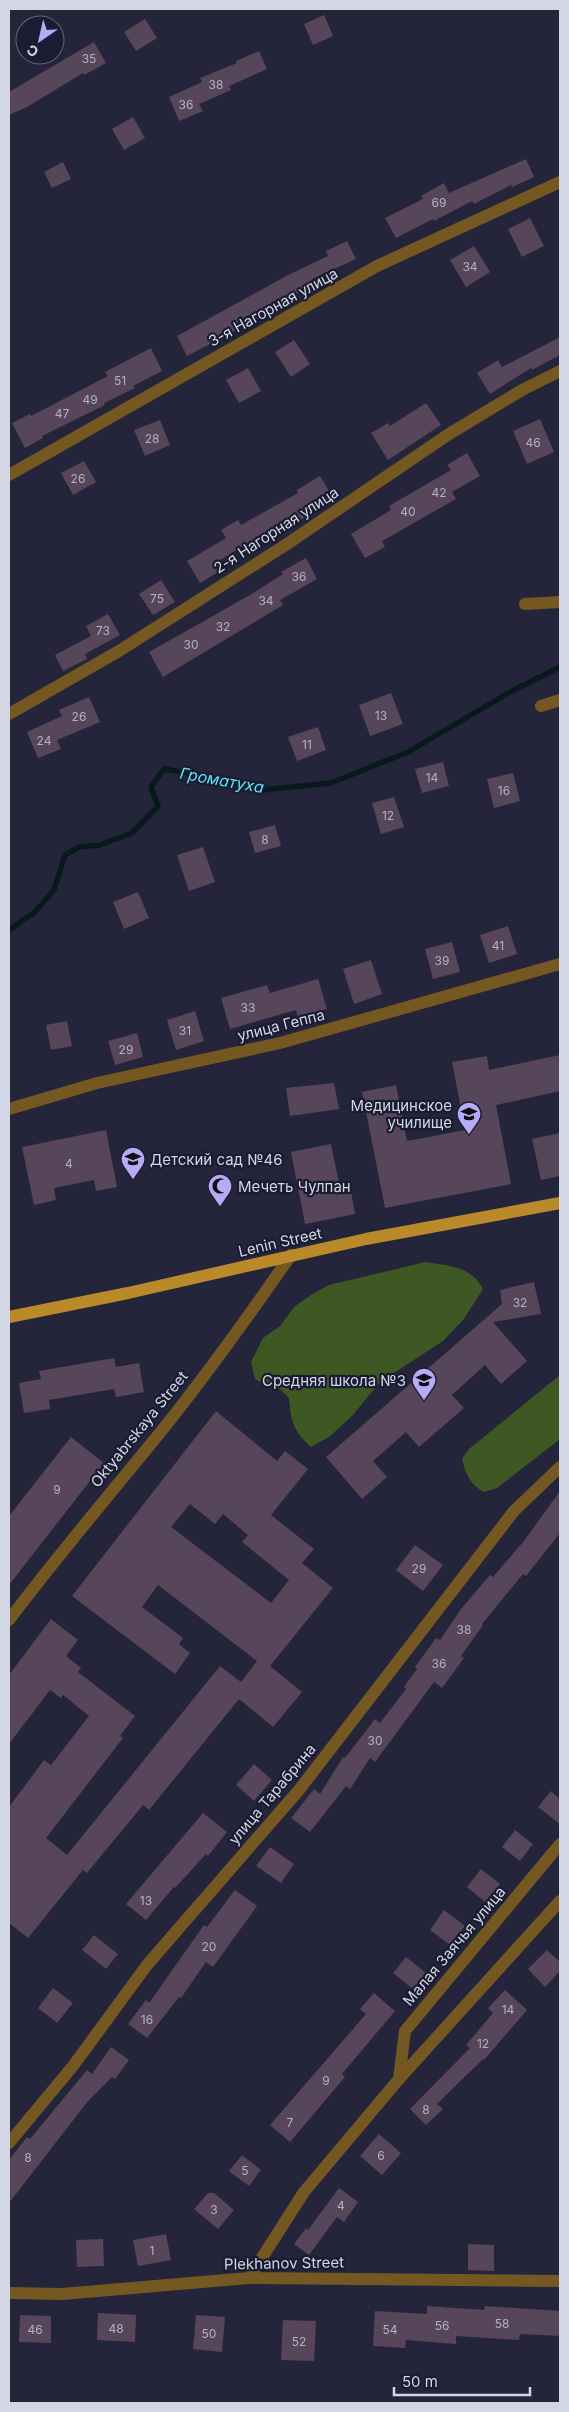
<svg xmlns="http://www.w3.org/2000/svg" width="569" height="2412" font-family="Inter,sans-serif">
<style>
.green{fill:#3f5823}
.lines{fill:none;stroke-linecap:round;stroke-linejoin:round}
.stream{stroke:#08191c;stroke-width:5.5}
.building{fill:#574559;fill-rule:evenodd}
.minor{stroke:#755821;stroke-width:12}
.major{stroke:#ba8a2a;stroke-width:12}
.labels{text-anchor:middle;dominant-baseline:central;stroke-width:4.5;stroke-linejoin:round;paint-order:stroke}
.number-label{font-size:12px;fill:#b4b2c1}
.street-label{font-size:15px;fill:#d3d6e4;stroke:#1a1c31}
.poi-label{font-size:15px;fill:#d3d6e4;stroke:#1a1c31;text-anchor:end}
.water-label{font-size:16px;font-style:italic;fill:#5de4fb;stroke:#1a1c31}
</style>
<rect width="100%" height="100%" fill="#24253b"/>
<path class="green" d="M426 1262C449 1266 471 1266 483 1289L463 1320 443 1341 380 1382 352 1416 329 1437 311 1447C293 1430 291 1422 289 1398L276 1385 264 1384 255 1379 251 1362 263 1338 280 1326 294 1307 311 1295 329 1285Z
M560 1375V1439L497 1488 484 1492C470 1484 466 1475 462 1459L469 1449Z"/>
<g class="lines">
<path class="stream" d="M9 930 35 912 54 890 65 855 79 847 100 845 132 833 158 806 151 787 164 769 207 776 228 783 263 790 331 783 408 752 512 691 560 667"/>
</g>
<path class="building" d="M324 15 333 36 313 45 304 24Z
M145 19 157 38 136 51 124 32Z
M94 42 106 63 84 75 83 73 27 107 9 115V92Z
M259 51 267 69 229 86 231 90 199 104 203 111 179 121 169 97 202 82 200 78 237 63 236 61Z
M133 117 145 138 124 150 112 129Z
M526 159 534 177 512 187 511 185 474 204 472 201 434 221 433 219 396 238 385 218 423 199 421 196 444 183 449 193Z
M63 162 71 179 52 188 44 172Z
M530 218 544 246 522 257 508 229Z
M347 241 356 259 312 279 315 285 285 299 287 301 252 322 187 356 177 336 290 274 328 256 326 251Z
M474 246 490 272 466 287 450 260Z
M560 337V355L532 370 531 368 490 394 477 373 498 360 502 367Z
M294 340 310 364 291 377 275 352Z
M151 348 162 371 133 386 135 388 104 403 105 405 42 436 43 438 25 448 12 423 30 414 31 416 108 376 105 372Z
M248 368 261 391 239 403 226 380Z
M426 403 441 425 388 460 371 433 388 423 390 426Z
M540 419 554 452 527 464 513 431Z
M160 420 170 445 145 456 134 430Z
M467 453 480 476 452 492 456 499 382 541 385 547 365 558 351 534 391 510 389 506 451 470 447 465Z
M84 461 96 482 73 495 61 473Z
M320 476 334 499 268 540 264 533 217 562 222 570 200 583 187 561 226 538 221 530 238 520 241 525 298 493 297 490Z
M306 558 317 579 280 600 283 605 163 677 149 652 250 595 283 574 281 572Z
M161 580 175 602 153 615 139 594Z
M108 614 120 635 85 654 87 659 63 671 55 655 91 636 86 626Z
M391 693 403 724 370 736 359 705Z
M89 697 100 722 57 740 61 749 38 758 27 732 62 716 59 710Z
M318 727 326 750 297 761 288 737Z
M443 762 449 786 422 793 415 769Z
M513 773 520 801 494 808 487 779Z
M394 797 404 827 381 834 372 803Z
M275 825 281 846 255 853 249 832Z
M203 847 215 882 189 891 177 855Z
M138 892 149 918 124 929 113 902Z
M508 926 517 954 489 963 480 935Z
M452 942 460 972 433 979 425 949Z
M371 960 382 994 354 1004 343 969Z
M318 979 327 1009 298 1017 296 1010 230 1029 221 998 267 985 270 993Z
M195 1011 204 1041 176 1050 167 1020Z
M67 1021 72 1046 51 1050 46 1025Z
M137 1033 143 1057 115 1065 108 1041Z
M560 1055V1091L496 1105 511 1184 385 1208 362 1092 396 1085 407 1141 465 1130 452 1062 487 1056 489 1070Z
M334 1083 339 1109 290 1116 286 1088Z
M106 1130 117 1187 96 1191 94 1180 54 1188 56 1200 34 1205 22 1147Z
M560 1133V1176L541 1180 532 1139Z
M331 1144 341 1193 351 1191 355 1214 305 1224 291 1152Z
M534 1282 541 1314 493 1322 527 1361 501 1384 485 1365 452 1395 464 1408 419 1447 406 1432 373 1461 387 1477 362 1499 326 1457 502 1304 500 1290Z
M114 1358 116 1367 139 1363 144 1392 116 1397 114 1389 49 1400 50 1409 24 1413 19 1383 41 1379 39 1371Z
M216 1411 277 1461 285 1451 308 1469 271 1515 314 1549 302 1563 333 1588 270 1666 302 1692 273 1727 239 1699 149 1810 143 1805 87 1873 83 1870 28 1938 9 1923V1807L44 1760 51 1765 89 1716 63 1695 61 1698 50 1690 9 1744V1675L51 1619 78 1640 66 1656 81 1668 78 1672 135 1716 120 1736 123 1738 46 1838 67 1855 220 1666 241 1682 257 1661 158 1585 142 1607 183 1638 179 1644 190 1653 175 1674 72 1596ZM190 1504 215 1524 223 1514 248 1535 242 1542 289 1580 271 1603 171 1527Z
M71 1437 104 1463 9 1585V1516Z
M560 1491V1533L526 1576 523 1574 482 1624 483 1625 461 1656 464 1658 442 1688 434 1682 375 1762 370 1758 350 1789 346 1786 310 1832 291 1818 314 1789 320 1794 343 1757 345 1758 375 1719 380 1723 406 1689 404 1687 417 1669 415 1667 436 1638 440 1640 461 1609 490 1575 493 1577 524 1541Z
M415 1545 443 1565 423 1591 396 1570Z
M254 1764 272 1780 254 1801 236 1785Z
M551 1791 560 1799V1824L538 1807Z
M203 1813 227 1832 208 1856 206 1854 175 1888 174 1887 146 1920 126 1904Z
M515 1830 533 1844 520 1861 502 1847Z
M270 1847 294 1864 281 1883 256 1866Z
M481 1869 500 1884 485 1902 467 1887Z
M235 1890 257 1906 213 1967 206 1962 181 1998 179 1997 147 2038 128 2024 146 2000 149 2003 204 1925 207 1927Z
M444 1910 465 1926 450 1945 430 1930Z
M94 1935 118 1954 106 1969 82 1950Z
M547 1950 560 1962V1971L545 1987 528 1969Z
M406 1957 426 1973 413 1989 393 1973Z
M53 1988 73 2003 57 2023 38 2008Z
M505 1990 527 2010 484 2060 483 2059 437 2104 443 2109 426 2125 410 2109 470 2048 466 2045 493 2013 488 2008Z
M374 1993 395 2011 342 2074 345 2077 290 2142 270 2125 366 2014 360 2009Z
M111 2047 129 2060 115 2079 112 2077 88 2101 9 2203V2160L27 2137 30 2139 87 2070 92 2074Z
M379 2134 401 2153 382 2175 360 2156Z
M242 2155 261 2170 249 2186 229 2171Z
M339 2188 358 2202 344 2222 337 2217 309 2255 294 2244 306 2228 308 2230Z
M208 2193H214L234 2210 218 2229 194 2209Z
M166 2234 171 2260 138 2266 133 2240Z
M103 2239 104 2266 77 2267 76 2240Z
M468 2244 494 2245V2271L468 2270Z
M427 2306 484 2310 485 2306 560 2311V2336L520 2334 519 2340 456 2336V2344L406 2340 405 2348 373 2346 375 2311 427 2314Z
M98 2313 136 2315 135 2342 97 2340Z
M20 2315 51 2316V2343L19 2342Z
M196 2315 225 2317 222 2352 193 2349Z
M283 2320 316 2321 314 2361 281 2360Z"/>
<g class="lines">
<path class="minor" d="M9 475 377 266 560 182
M525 604 560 602
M541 706 560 700
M9 714 119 651 287 544 449 434 522 390 560 371
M9 1109 97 1083 280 1043 560 964
M9 1620C58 1555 111 1493 163 1429 208 1373 250 1314 291 1255
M399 2079 405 2031 560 1844
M9 2143 73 2066 147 1965 299 1790 514 1511 560 1467
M249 2278 304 2192 399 2079 560 1901
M9 2293 62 2294 249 2278 560 2281"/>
<path class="major" d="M9 1317 128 1293 366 1239 560 1203"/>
</g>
<defs>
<symbol id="university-pin" viewBox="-11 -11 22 30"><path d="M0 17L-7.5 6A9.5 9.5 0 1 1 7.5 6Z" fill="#b9aaf7" stroke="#1a1c31"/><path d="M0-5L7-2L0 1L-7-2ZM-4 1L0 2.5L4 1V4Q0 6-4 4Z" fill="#111"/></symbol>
<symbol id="school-pin" viewBox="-11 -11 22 30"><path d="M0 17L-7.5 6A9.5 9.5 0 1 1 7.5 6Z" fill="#b9aaf7" stroke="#1a1c31"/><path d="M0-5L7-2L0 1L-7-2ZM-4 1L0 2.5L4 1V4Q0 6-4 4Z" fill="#111"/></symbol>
<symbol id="mosque-pin" viewBox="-11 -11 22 30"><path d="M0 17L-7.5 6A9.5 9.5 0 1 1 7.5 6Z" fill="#b9aaf7" stroke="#1a1c31"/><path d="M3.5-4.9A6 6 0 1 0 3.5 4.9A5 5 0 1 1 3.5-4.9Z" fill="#111"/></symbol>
</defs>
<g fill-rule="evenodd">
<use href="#university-pin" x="455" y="1100" width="28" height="38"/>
<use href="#school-pin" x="119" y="1145" width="28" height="38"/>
<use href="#mosque-pin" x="206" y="1172" width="28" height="38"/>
<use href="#school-pin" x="410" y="1366" width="28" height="38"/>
</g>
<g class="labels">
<g class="number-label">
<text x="89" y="58">35</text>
<text x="216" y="84">38</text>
<text x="186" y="104">36</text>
<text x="439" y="202">69</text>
<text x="470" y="266">34</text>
<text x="120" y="380">51</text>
<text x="90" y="399">49</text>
<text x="62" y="413">47</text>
<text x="152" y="438">28</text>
<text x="533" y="442">46</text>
<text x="78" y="478">26</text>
<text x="439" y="492">42</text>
<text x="408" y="511">40</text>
<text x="299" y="576">36</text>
<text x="157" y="598">75</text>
<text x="266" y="600">34</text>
<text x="223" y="626">32</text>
<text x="103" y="630">73</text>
<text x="191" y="644">30</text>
<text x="381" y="715">13</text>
<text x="79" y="716">26</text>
<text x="44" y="740">24</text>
<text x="307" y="744">11</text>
<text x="432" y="777">14</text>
<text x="504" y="790">16</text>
<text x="388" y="815">12</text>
<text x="265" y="839">8</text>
<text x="498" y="945">41</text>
<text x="442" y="960">39</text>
<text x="248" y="1007">33</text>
<text x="185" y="1030">31</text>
<text x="126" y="1049">29</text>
<text x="69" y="1163">4</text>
<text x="520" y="1302">32</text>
<text x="57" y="1489">9</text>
<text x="419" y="1568">29</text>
<text x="464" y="1629">38</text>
<text x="439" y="1663">36</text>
<text x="375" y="1740">30</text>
<text x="146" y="1900">13</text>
<text x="209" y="1946">20</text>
<text x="508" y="2009">14</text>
<text x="147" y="2019">16</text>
<text x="483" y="2043">12</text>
<text x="326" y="2080">9</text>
<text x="426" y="2109">8</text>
<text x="290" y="2122">7</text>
<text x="381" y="2155">6</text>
<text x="28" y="2157">8</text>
<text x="245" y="2170">5</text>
<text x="341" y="2205">4</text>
<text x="214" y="2209">3</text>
<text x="152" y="2250">1</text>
<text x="502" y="2323">58</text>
<text x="442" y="2325">56</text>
<text x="116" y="2328">48</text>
<text x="35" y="2329">46</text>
<text x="390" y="2329">54</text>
<text x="209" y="2333">50</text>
<text x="299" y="2341">52</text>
</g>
<g class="street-label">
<text transform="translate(273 307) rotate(-29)">3-я Нагорная улица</text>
<text transform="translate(276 530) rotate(-33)">2-я Нагорная улица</text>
<text transform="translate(281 1025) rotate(-14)">улица Геппа</text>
<text transform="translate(280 1242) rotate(-13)">Lenin Street</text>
<text transform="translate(139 1429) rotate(-51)">Oktyabrskaya Street</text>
<text transform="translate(272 1794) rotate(-50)">улица Тарабрина</text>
<text transform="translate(454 1946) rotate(-50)">Малая Заячья улица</text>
<text transform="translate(284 2263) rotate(-1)">Plekhanov Street</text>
</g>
<g class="poi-label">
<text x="452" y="1105">Медицинское<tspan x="452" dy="17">училище</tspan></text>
<text x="150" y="1159" text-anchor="start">Детский сад №46</text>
<text x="238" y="1186" text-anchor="start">Мечеть Чулпан</text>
<text x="406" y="1380">Средняя школа №3</text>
</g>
<g class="water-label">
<text transform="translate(222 780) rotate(10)">Громатуха</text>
</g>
</g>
<rect width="569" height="2412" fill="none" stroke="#d3d6e4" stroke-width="20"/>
<g transform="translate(40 40) rotate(214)"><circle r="24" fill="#1a1c31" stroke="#646679"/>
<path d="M0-4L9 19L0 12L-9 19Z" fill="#b9aaf7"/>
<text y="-8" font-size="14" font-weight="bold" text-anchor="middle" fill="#d3d6e4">С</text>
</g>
<path d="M394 2387v8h136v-8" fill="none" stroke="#d3d6e4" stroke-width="2.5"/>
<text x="402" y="2387" font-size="15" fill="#d3d6e4" stroke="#1a1c31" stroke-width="4" paint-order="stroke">50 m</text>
</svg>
